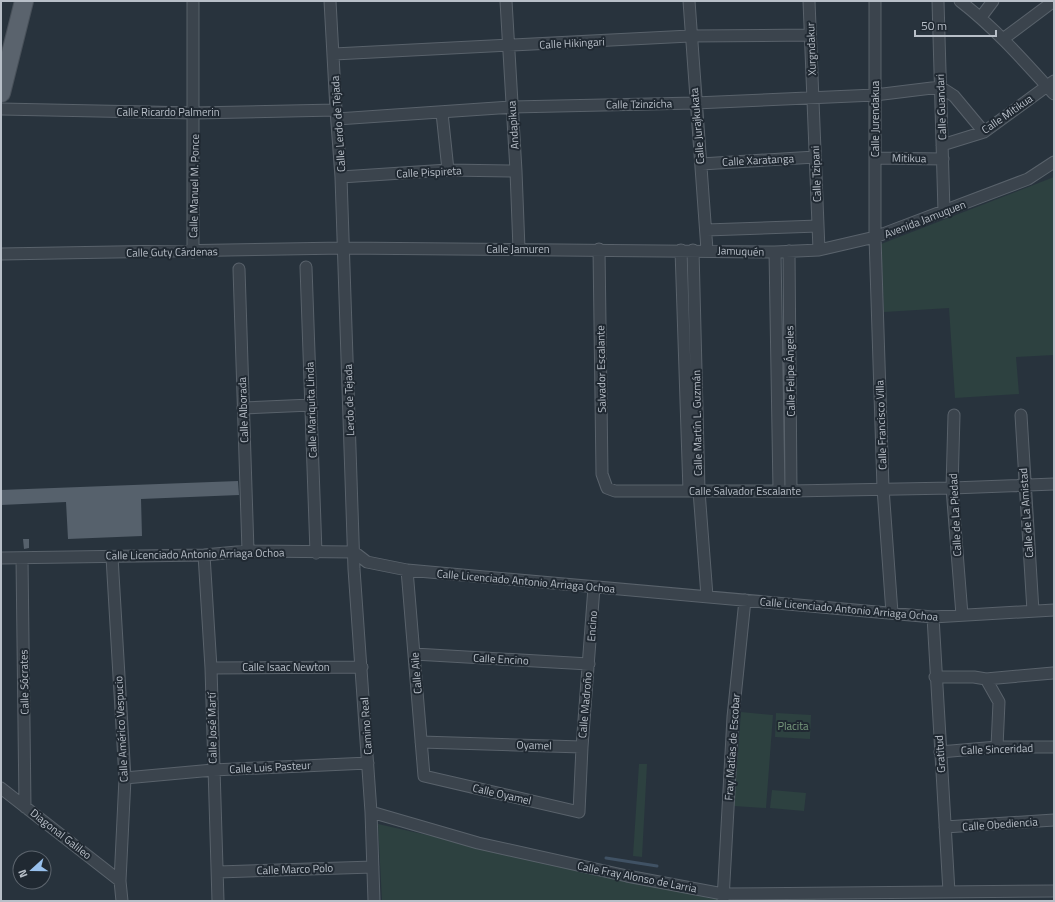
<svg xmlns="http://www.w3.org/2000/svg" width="1055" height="902" font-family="'Titillium Web',sans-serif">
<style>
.green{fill:#2d4140}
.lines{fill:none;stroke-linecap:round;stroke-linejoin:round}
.stream{stroke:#405264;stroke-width:3}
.building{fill:#56616c}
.street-casing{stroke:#59626b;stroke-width:13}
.primary-casing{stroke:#485059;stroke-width:20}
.street{stroke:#3b444d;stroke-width:11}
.primary{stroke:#5a636d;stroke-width:18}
.labels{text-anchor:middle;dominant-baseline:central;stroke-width:4;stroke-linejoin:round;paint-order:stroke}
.street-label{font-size:11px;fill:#b8bfc8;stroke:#202932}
.park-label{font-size:11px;fill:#799b7e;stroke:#202932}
</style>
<rect width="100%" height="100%" fill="#28333d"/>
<path class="green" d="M1054 177V355L1016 357 1019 394 955 398 949 308 884 312 881 244Z
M741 712 773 715 766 808 734 806Z
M776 713 811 715 810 739 775 737Z
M639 764H647L642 857 633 856Z
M772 790 806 793 804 811 770 808Z
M378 824 713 899H815L816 901H382Z"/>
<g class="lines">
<path class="stream" d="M606 858 657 866"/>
</g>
<path class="building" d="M238 481 239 495 141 499 142 536 68 539 66 502 1 505V490Z
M23 539H29V548L24 549Z"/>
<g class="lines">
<defs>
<path id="street" d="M330 1 336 110 341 177 354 569 371 812 374 901
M506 1 516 171 519 249
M689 1 707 250
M809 1 819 250
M875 1V237L883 488 892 613
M938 1 944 212
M960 1C995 28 1024 61 1054 94
M981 17 993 1
M1003 39 1054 1
M334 54 690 36 810 35
M1 109 194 113 336 110
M442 113 448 170
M337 119 512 107 695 103 875 95 940 87 954 96 984 132
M942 145 984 132 1054 81
M875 158 943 159
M701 164 815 157
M341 177 448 170 516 171
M706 230 818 226
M599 249 602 474 607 488 615 491H791L952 488 1054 484
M681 250 689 491
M693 250 699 491 707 596
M789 251 791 491
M193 252V1
M775 252 779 491
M1 254 343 248 775 252 819 250 875 237 1028 179 1054 162
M306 267 316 553
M239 269 248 551
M243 408 311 405
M954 415 952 488 962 615
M1021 415 1033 611
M204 555 211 668 218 901
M112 557 125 778 120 881 122 901
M1 558 204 555 248 551 354 552 367 562 407 570 933 617 1054 610
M22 558 25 807
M407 570 424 776 579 812 582 747 594 587
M933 617 949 892
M414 654 589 664
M211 668 362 667
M935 677H974L986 679 999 702 997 747
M986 679 1053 673
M421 742 582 747
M940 752 997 747H1054
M125 778 213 770 368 763
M1 788 120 881
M371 812 478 843 627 876 723 894 1054 891
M945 827 1054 820
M218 872 373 867
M723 900 733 717 745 600"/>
<path id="primary" d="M1 93 24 1"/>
</defs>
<use href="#street" class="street-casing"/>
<use href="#primary" class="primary-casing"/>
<use href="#street" class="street"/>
<use href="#primary" class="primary"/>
</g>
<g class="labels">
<g class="street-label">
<text transform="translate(572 43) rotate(-3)">Calle Hikingari</text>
<text transform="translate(811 49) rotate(-92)">Xurgndakur</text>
<text transform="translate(639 104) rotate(-1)">Calle Tzinzicha</text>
<text transform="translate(941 107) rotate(-92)">Calle Guandari</text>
<text x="168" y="112">Calle Ricardo Palmerin</text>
<text transform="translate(1007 114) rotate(-35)">Calle Mitikua</text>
<text transform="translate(875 119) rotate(-90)">Calle Jurendakua</text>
<text transform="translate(338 124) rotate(-94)">Calle Lerdo de Tejada</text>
<text transform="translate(513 125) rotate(-94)">Andapikua</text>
<text transform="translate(697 126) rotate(-95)">Calle Jurajkukata</text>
<text transform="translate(909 158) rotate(1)">Mitikua</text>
<text transform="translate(758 160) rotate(-3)">Calle Xaratanga</text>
<text transform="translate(429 172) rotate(-3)">Calle Pispireta</text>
<text transform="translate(816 174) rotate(-92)">Calle Tzipani</text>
<text transform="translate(194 186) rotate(-89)">Calle Manuel M. Ponce</text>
<text transform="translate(925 219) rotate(-21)">Avenida Jamuquen</text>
<text x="518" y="249">Calle Jamuren</text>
<text transform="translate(741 251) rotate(2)">Jamuquén</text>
<text transform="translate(172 252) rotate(-1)">Calle Guty Cárdenas</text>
<text transform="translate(601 369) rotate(-91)">Salvador Escalante</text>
<text transform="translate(790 371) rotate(-91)">Calle Felipe Ángeles</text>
<text transform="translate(349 400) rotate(-92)">Lerdo de Tejada</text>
<text transform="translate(243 410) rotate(-92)">Calle Alborada</text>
<text transform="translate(311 410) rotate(-92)">Calle Mariquita Linda</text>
<text transform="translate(697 423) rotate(-91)">Calle Martín L. Guzmán</text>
<text transform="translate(881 425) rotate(-92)">Calle Francisco Villa</text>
<text x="745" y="491">Calle Salvador Escalante</text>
<text transform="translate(1026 513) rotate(-94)">Calle de La Amistad</text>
<text transform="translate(955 515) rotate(-93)">Calle de La Piedad</text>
<text transform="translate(195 554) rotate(-1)">Calle Licenciado Antonio Arriaga Ochoa</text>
<text transform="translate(526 581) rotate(5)">Calle Licenciado Antonio Arriaga Ochoa</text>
<text transform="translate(849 609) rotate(5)">Calle Licenciado Antonio Arriaga Ochoa</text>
<text transform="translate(592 626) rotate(-86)">Encino</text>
<text transform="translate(501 659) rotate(3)">Calle Encino</text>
<text x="286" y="667">Calle Isaac Newton</text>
<text transform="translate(416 673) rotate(-95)">Calle Aile</text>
<text transform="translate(24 682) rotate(-91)">Calle Sócrates</text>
<text transform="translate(585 705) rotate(-85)">Calle Madroño</text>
<text transform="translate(366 726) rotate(-94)">Camino Real</text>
<text transform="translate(212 728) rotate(-91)">Calle José Martí</text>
<text transform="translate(121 729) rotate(-93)">Calle Américo Vespucio</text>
<text transform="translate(534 745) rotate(2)">Oyamel</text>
<text transform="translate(732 747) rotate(-86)">Fray Matías de Escobar</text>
<text transform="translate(997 749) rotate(-2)">Calle Sinceridad</text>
<text transform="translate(940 754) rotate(-94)">Gratitud</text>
<text transform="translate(270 767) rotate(-3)">Calle Luis Pasteur</text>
<text transform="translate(502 794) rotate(13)">Calle Oyamel</text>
<text transform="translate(1000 824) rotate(-4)">Calle Obediencia</text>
<text transform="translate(61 834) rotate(38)">Diagonal Galileo</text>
<text transform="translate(295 869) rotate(-2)">Calle Marco Polo</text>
<text transform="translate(637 877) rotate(11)">Calle Fray Alonso de Larria</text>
</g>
<g class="park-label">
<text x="793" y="726">Placita</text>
</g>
</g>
<rect width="1055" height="902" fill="none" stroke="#b8bfc8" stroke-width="4"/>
<g transform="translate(32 870) rotate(249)"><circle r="19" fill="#202932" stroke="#5d656e"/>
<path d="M0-3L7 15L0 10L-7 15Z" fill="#98c0ec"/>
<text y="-6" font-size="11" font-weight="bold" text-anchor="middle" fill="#b8bfc8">N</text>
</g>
<path d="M915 30v6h81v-6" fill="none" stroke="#b8bfc8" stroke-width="2"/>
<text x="921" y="30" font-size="12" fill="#b8bfc8" stroke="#202932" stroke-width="3" paint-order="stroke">50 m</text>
</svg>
